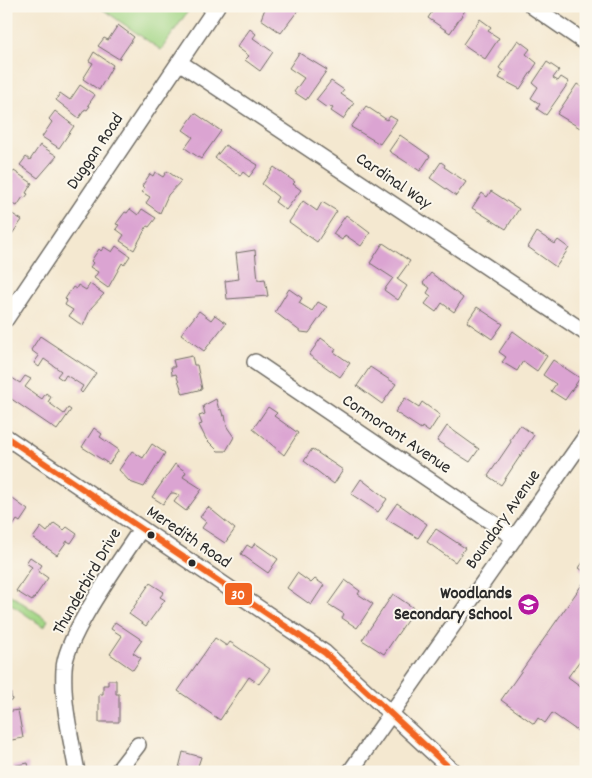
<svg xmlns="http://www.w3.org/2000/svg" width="592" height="778" font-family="Dekko,sans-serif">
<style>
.green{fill:#a3d686;stroke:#678058}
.building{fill:#dba4d2}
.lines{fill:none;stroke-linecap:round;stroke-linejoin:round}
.minor-casing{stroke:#716d65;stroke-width:18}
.minor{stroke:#fff;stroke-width:15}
.bus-1-casing{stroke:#fbf7ec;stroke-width:10}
.bus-1{stroke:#f26522;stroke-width:6}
.bus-dot{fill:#2b2b2b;stroke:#fbf7ec;stroke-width:2}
.labels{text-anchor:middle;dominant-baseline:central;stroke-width:4;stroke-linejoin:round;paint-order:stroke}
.street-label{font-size:18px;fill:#2b2b2b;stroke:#fbf7ec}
.poi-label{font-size:18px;font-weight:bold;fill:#2b2b2b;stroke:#fbf7ec;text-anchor:end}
.line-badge{stroke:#fbf7ec;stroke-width:2}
.badge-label{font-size:14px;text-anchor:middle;font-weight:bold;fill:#fff}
</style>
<rect width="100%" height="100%" fill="#fbf7ec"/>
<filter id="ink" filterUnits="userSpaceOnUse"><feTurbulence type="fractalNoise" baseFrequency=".02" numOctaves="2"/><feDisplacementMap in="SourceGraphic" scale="10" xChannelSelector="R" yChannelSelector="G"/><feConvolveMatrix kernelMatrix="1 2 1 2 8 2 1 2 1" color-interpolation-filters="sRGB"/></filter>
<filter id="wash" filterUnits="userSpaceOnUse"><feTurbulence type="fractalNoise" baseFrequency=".0096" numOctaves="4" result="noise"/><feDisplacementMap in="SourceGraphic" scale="20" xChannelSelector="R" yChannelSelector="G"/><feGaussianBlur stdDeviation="1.12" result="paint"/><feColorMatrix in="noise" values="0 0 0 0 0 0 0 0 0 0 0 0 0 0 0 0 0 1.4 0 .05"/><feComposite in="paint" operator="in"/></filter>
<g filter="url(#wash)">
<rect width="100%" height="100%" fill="#f4e8d0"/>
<path class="green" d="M98 6H181L188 11 161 50Z
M6 592 48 620 44 627 6 601Z"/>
<g id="blocks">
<path class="building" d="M266 6H294L299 9 281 33 261 19Z
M436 6H461L466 9 450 33 428 18Z
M480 19 491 27 488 31 499 38 485 59 463 44Z
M118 25 134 37 119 59 98 46 104 38 108 40Z
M250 29 256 34 253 38 273 52 260 71 245 60 249 56 237 47Z
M518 40 530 49 526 54 537 63 520 89 499 78 503 71 499 68Z
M94 52 113 65 99 90 83 79 93 63 89 61Z
M299 53 327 70 306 100 294 92 304 78 289 68Z
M547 62 559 70 553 78 558 81 561 77 569 82 546 115 537 109 540 104 531 98 538 87 533 83Z
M331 81 344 90 341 94 354 103 343 119 331 111 333 108 329 106 327 108 316 100Z
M577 84 586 90V120L580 128 557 114Z
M80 85 95 95 88 105 90 106 87 110 85 109 79 118 56 100 60 93 70 100Z
M366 106 387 120 390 116 397 120 380 144 351 127Z
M55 111 74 126 59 148 42 137 52 122 49 119Z
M195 113 221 131 201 159 185 148 193 137 183 130Z
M400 135 430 156 420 171 389 151Z
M40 145 57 156 38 178 20 165 26 157 30 160Z
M225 145 258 165 249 177 243 172 240 176 215 158Z
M441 162 445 165 444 167 466 182 456 196 430 178Z
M274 167 295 182 293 184 301 190 286 210 275 202 278 197 262 184Z
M14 171 32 183 26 193 28 194 25 198 23 197 17 206 6 200V191L12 182 8 179Z
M167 171 181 181 168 195 160 213 146 203 150 197 142 192 144 188 142 186 150 174 153 176 155 172 163 177Z
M491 191 519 209 506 229 472 208 482 193 487 197Z
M303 201 317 211 322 202 337 211 317 242 289 222Z
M130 209 138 215 142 209 156 218 149 227 147 226 134 250 120 241 124 235 116 229 119 225 116 224 125 212 127 213Z
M6 210 22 220 12 234 6 230Z
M346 215 370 233 361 246 345 235 342 240 333 234Z
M537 232 555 244 558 240 569 248 556 267 528 247Z
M383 243 410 261 397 279 407 286 398 300 384 290 393 278 370 263Z
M116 246 130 256 124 265 122 263 108 288 94 278 98 272 90 267 93 263 91 261 99 249 101 251 104 247 112 252Z
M255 250 258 280 265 279 268 296 227 299 225 281 239 279 236 253Z
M431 273 463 298 454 312 442 303 436 312 425 304 431 296 427 293 430 288 423 283Z
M90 284 104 294 91 308 83 326 69 316 73 310 65 305 67 301 65 299 73 287 76 289 78 285 86 290Z
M289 289 302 298 299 303 312 311 318 302 327 307 309 333 301 332 275 312Z
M477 307 503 324 492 339 467 322Z
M199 311 211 320 215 315 226 323 204 351 181 334Z
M513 331 547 356 537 371 523 361 517 371 502 362 506 357 499 352Z
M40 336 96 373 82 393 80 391 83 386 66 375 63 380 57 376 61 371 44 359 39 367 34 363 39 356 31 350Z
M321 338 336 349 334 352 350 363 340 377 309 355Z
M192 356 194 365H197L202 389 183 394 176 374 172 375 171 367H175L173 360Z
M553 360 580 378 565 400 551 391 556 384 543 375Z
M370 367 396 384 382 404 357 386Z
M25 376 31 379 25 387 42 399 46 393 51 397 48 402 64 414 68 408 71 410 57 430 7 396 6 386 12 378 20 383Z
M405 398 419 407 422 402 440 415 429 432 422 427 421 429 395 412Z
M216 399 219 410 221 409 223 416 225 415 227 427 234 437 226 451H218L206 439 199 425 202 424 199 416 205 414 203 406Z
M268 407 277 413 274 416 298 433 284 455 253 429Z
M520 425 534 435 501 485 488 476 511 442 510 440Z
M447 426 479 449 470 462 437 441Z
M94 428 102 434 100 437 119 450 109 464 82 447Z
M152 444 165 453 144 487 130 482 119 470 132 451 143 458Z
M312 449 343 470 334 484 304 461Z
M175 464 186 472 183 477 202 489 186 511 174 502 179 495 174 493H171L163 504 152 497Z
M361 479 387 499 378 512 351 494Z
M6 494 28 510 20 522 17 520 13 526 6 521Z
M397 503 427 524 418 538 386 519Z
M208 507 235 529 225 543 202 528 206 522 200 517Z
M54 523 64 530 67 527 77 534 71 543 67 541 57 555 33 538 41 527 47 532Z
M436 529 465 548 455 562 427 542Z
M255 543 278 559 268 573 241 554 247 545 252 548Z
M30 557 42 565 38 571 48 578 32 601 16 591 32 567 26 563Z
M586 558V573L579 568Z
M297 573 311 583 315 579 324 585 311 605 287 588Z
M586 579V652L568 677 586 690V737L552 713 545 723 538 718 534 724 501 700Z
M345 580 360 591 358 594 373 604 357 628 342 618 344 614 328 604Z
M150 583 164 592 160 597 165 600 146 626 129 614Z
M393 594 415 609 384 654 362 640Z
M115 622 142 640 133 653 141 658 133 670 110 654 122 636 111 629Z
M215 638 227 646 230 642 270 669 259 684 249 677 220 720 178 691Z
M108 680H116V694H119V722H99V694H103V685H108Z
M6 685H9L12 700 6 702Z
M18 710 23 738 6 741V712Z
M183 752 201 757 196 772H178Z
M28 763 30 772H6L14 769 13 766Z"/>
</g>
</g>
<g filter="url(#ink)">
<use href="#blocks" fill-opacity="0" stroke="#716d65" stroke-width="1"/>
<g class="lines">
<defs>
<path id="minor" d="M532 6 586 43
M179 62 586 333
M6 319 217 6
M255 362 515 538
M6 437 325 653 454 772
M77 772C71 738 62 703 64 669 65 636 121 560 141 529
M117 772 138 745
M350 772 586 436"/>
</defs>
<use href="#minor" class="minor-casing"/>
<use href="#minor" class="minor"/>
<defs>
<path id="bus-1" d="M6 437 325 653 454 772"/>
</defs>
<use href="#bus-1" class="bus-1-casing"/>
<use href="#bus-1" class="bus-1"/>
</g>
</g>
<defs>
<symbol id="school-disc" viewBox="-11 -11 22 22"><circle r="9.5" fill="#b5179e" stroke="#fbf7ec"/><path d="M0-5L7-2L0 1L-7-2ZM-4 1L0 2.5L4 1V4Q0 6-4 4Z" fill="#fff"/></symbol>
</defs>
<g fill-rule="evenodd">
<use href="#school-disc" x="516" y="592" width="25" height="25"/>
</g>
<g class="bus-dot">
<circle cx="151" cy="535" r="4.5"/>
<circle cx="192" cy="563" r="4.5"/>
</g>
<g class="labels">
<g class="street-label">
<text transform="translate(96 152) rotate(-56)">Duggan Road</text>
<text transform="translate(393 182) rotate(34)">Cardinal Way</text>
<text transform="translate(396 435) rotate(34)">Cormorant Avenue</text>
<text transform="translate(504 520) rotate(-55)">Boundary Avenue</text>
<text transform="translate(188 538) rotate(34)">Meredith Road</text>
<text transform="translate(88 582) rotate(-60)">Thunderbird Drive</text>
</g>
<g class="poi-label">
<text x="512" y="594">Woodlands<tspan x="512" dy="21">Secondary School</tspan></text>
</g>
</g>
<rect class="line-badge" x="224" y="582" width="29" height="24" rx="5" fill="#f26522"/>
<g class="badge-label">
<text x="238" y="599">30</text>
</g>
<rect width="592" height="778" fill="none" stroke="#fbf7ec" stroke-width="25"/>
</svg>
